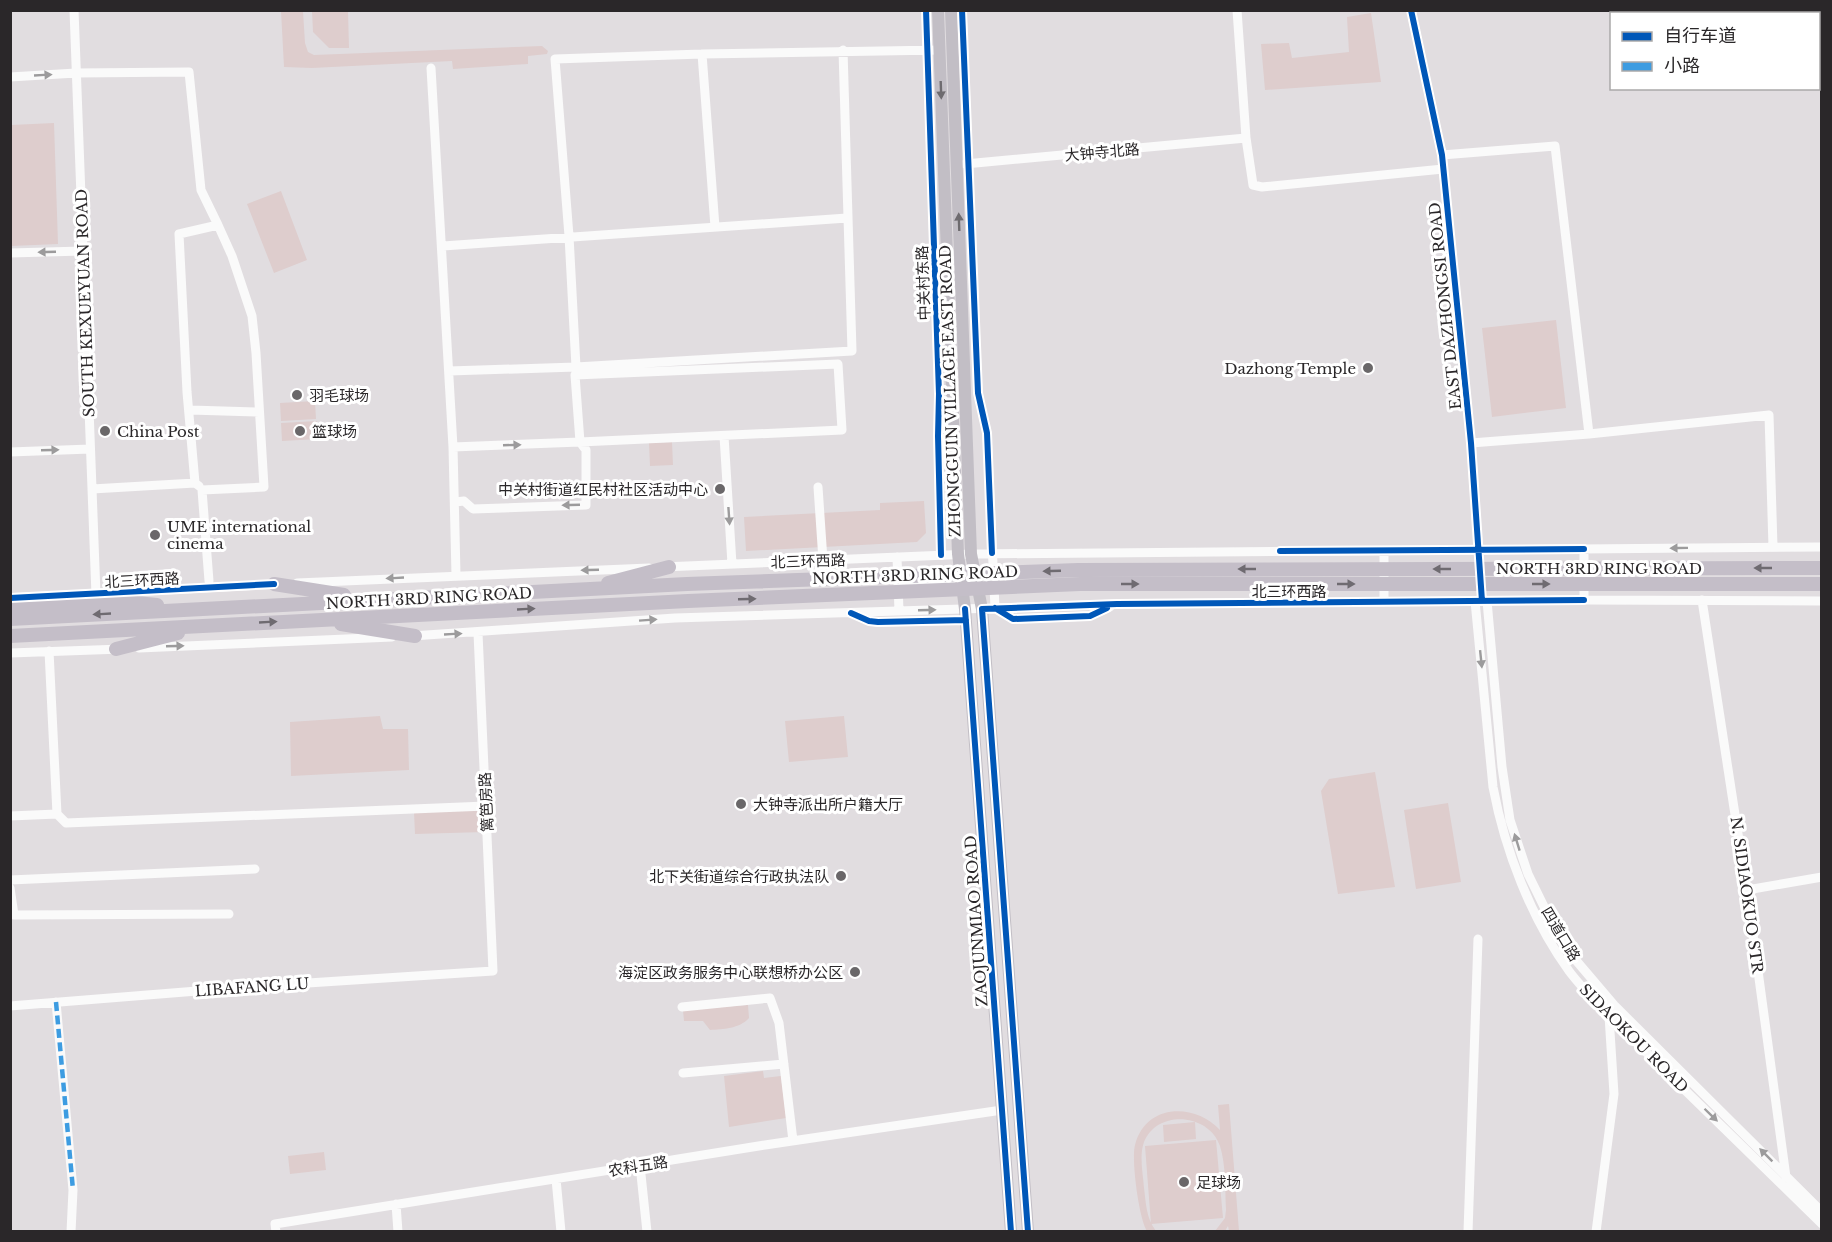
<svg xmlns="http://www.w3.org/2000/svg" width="1832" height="1242" font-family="'Libre Baskerville','Noto Sans SC',serif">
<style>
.green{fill:#decdcd}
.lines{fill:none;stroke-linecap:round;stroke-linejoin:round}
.minor{stroke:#fafafa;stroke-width:9}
.major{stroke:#c2bec5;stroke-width:12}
.highway{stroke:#c4bec8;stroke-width:14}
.quiet{stroke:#3d9ce1;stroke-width:4.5;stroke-dasharray:9 4.5;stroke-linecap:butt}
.cycleway-casing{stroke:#fff;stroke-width:10}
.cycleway{stroke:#0057b8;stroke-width:6}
.oneway{fill:#9c9b9c}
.oneway2{fill:#6e6b6f}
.oneway3{fill:#6f6b71}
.poi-dot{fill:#6a6769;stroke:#fff;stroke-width:2}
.labels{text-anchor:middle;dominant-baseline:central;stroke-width:6;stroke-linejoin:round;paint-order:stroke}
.street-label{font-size:15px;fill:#2a2729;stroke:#fff}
.poi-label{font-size:15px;fill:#2a2729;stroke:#fff;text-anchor:start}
</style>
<rect width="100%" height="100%" fill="#e1dde0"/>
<path class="green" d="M281 11H303L305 43 308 52 314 55 542 46 548 51 547 54 528 56V64L453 69 452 61 312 68 284 67Z
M312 11H348L349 48H329L313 32Z
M1371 13 1381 82 1265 90 1261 44 1289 43 1292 58 1349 52 1347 17Z
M54 123 58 244 11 246V125Z
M281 191 307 260 274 273 247 204Z
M1556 320 1566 408 1492 417 1482 328Z
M315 401 316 419 281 421 280 403Z
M317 421 318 439 282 441 281 423Z
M672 442 673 465 650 466 649 443Z
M924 501 926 533 917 542 746 551 744 517 880 510V503Z
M380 716 383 729H408L409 770 291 776 290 722Z
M844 716 848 757 789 762 785 721Z
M1375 772 1395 887 1338 894 1321 791 1329 779Z
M1448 803 1461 882 1416 889 1404 810Z
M484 810V832L415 834 414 812Z
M748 1005 749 1018C739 1029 723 1029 710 1030L703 1021H684L683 1010Z
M763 1071 764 1078 781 1076 786 1118 729 1127 724 1076Z
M1229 1104 1239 1231H1229L1228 1226 1225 1231H1215L1225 1218 1226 1210C1225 1190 1226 1165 1220 1146 1209 1113 1157 1109 1144 1142 1139 1156 1143 1173 1144 1188 1146 1203 1146 1218 1156 1231H1147C1139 1219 1131 1159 1135 1145 1146 1103 1195 1103 1220 1130L1218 1105Z
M1195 1122 1196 1139 1164 1142 1163 1125Z
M1216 1140 1223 1218 1151 1224 1145 1146Z
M324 1152 326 1170 290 1174 288 1156Z"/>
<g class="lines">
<path class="minor" d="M74 10 96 595
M926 10 939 394 938 436 941 555
M962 10 978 393 987 433 995 608
M1237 10 1246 138 1253 185 1262 187 1443 169
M1411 10 1442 155 1471 443 1482 601
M702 54 715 227
M431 68 453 447 456 575
M10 77 76 73 189 72 201 190 218 225
M1442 155 1555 146 1589 434
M965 164 1246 138
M443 246 847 218
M10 253 83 251
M838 364 842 430 580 442 575 375Z
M576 367 569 236 555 59 702 54 940 50
M449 371 576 367 852 351 843 50
M190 410 259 412
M724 436 732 564
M1471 443 1589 434 1769 415 1773 547
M453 447 580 442 586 450V505L473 509 464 501 455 502
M10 452 90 449
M195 483 187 392 179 234 218 225 232 256 252 316 256 353 264 487 202 490
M818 487 823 560
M92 489 195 483 199 486
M202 490 209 581
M1584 549V600
M1384 551V602
M897 557 899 611
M663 567 971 554 1822 547
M297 583 649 568
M900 583 993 580
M10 598 278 584
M1702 600 1750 912 1786 1177
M1475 601 1493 787C1505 851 1531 918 1569 971 1581 987 1595 1001 1609 1016L1822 1224
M1487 601 1502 767 1510 820 1528 874 1554 927 1574 958 1614 1005 1822 1212
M995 608 1013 619 1090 616 1110 607
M853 614 869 621 878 622 966 620
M412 636 675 618 1117 604 1584 600 1822 601
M139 648 392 637
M49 651 57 814
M10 653 122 649
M10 816 57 814 66 823 486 806
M10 880 255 869
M10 888 14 915 229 914
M1747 890 1822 877
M56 1002 73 1190 71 1232
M10 1006 247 987 493 971 478 633
M682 1007 770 998 779 1023 793 1141
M683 1073 784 1064
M640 1165 647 1232
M556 1179 561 1232
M396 1204 398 1232
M276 1232 275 1224 765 1145 1002 1110
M1468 1232 1478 939
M1596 1232 1614 1094 1609 1016"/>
<path class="major" d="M938 10 958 554 965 609 1011 1232
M951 10 971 554 982 609 1028 1232"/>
<path class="highway" d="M608 583 669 567
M274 584 344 595
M10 607 126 602 157 605
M10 619 687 584 1078 570 1822 568
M341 624 415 636
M10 636 688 601 1080 584H1822
M116 649 178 633"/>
<path class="quiet" d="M56 1002 73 1190"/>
<defs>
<path id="cycleway" d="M926 10 939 394 938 436 941 555
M962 10 978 393 987 433 992 553
M1411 10 1442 155 1471 443 1482 601
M1280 551 1584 549
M10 598 274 584
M995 608 1013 619 1090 616 1107 608
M965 609 1011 1232
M851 613 869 621 878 622 966 620
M1028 1232 982 609 1117 604 1584 600"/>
</defs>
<use href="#cycleway" class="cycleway-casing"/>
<use href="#cycleway" class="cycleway"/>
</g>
<defs><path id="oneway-solid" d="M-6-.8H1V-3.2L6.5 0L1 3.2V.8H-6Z" transform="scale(1.5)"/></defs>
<g class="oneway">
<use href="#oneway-solid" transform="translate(43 75) rotate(-3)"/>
<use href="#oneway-solid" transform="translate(47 252) rotate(178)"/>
<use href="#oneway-solid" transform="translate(512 445) rotate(-2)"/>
<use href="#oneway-solid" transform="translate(50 450) rotate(-2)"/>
<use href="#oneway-solid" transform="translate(571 505) rotate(178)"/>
<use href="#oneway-solid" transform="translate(729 516) rotate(86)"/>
<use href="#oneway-solid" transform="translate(1679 548) rotate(179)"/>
<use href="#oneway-solid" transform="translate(590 570) rotate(178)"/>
<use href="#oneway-solid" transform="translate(395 578) rotate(177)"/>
<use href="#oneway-solid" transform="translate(927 610) rotate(-2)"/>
<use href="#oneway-solid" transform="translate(648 620) rotate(-4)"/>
<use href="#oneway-solid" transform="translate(453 634) rotate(-3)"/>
<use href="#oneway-solid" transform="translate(175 646) rotate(-2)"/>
<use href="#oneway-solid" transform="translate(1481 659) rotate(84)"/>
<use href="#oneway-solid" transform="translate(1517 842) rotate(-107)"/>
<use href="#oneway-solid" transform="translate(1711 1115) rotate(44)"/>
<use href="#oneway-solid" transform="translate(1766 1155) rotate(-135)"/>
</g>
<g class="oneway2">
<use href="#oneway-solid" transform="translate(941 90) rotate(88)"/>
<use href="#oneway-solid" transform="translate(959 222) rotate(-92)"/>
</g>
<g class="oneway3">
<use href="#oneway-solid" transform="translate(1763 568) rotate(180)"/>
<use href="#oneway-solid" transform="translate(1247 569) rotate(180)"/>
<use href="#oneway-solid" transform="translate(1442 569) rotate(180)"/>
<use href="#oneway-solid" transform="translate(1052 571) rotate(178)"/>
<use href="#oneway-solid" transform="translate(1130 584)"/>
<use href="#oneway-solid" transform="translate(1346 584)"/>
<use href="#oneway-solid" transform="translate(1541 584)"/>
<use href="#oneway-solid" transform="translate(747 599) rotate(-2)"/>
<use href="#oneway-solid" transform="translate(526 609) rotate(-3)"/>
<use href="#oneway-solid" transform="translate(102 614) rotate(177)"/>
<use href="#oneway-solid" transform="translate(268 622) rotate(-3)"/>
</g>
<g class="poi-dot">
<circle cx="1368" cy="368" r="6"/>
<circle cx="297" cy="395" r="6"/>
<circle cx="105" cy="431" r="6"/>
<circle cx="300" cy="431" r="6"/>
<circle cx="720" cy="489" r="6"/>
<circle cx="155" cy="535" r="6"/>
<circle cx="741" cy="804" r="6"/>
<circle cx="841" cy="876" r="6"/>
<circle cx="855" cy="972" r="6"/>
<circle cx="1184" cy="1182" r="6"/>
</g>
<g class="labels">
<g class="street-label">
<text transform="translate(1102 152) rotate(-5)">大钟寺北路</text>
<text transform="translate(923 283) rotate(-92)">中关村东路</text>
<text transform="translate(85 303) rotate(-92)">SOUTH KEXUEYUAN ROAD</text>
<text transform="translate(1445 306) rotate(-96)">EAST DAZHONGSI ROAD</text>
<text transform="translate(950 391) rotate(-92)">ZHONGGUIN VILLAGE EAST ROAD</text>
<text transform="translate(808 561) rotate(-2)">北三环西路</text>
<text x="1599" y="568">NORTH 3RD RING ROAD</text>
<text transform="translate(915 575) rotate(-2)">NORTH 3RD RING ROAD</text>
<text transform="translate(142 580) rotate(-3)">北三环西路</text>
<text x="1289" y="591">北三环西路</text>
<text transform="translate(429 598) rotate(-3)">NORTH 3RD RING ROAD</text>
<text transform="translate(486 802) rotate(-93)">篱笆房路</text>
<text transform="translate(1747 895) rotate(82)">N. SIDIAOKUO STR</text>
<text transform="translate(976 921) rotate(-94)">ZAOJUNMIAO ROAD</text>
<text transform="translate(1561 934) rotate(59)">四道口路</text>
<text transform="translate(252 987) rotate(-4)">LIBAFANG LU</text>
<text transform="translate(1634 1038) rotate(45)">SIDAOKOU ROAD</text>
<text transform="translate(638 1166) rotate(-9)">农科五路</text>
</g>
<g class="poi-label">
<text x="1356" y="368" text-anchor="end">Dazhong Temple</text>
<text x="309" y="395">羽毛球场</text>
<text x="117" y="431">China Post</text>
<text x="312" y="431">篮球场</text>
<text x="708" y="489" text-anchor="end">中关村街道红民村社区活动中心</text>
<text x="167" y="526">UME international<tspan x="167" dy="17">cinema</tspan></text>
<text x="753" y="804">大钟寺派出所户籍大厅</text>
<text x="829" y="876" text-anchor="end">北下关街道综合行政执法队</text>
<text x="843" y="972" text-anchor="end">海淀区政务服务中心联想桥办公区</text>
<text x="1196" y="1182">足球场</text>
</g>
</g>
<rect width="1832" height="1242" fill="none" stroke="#2a2729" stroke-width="24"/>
<rect x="1610" y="12" width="210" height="78" fill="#ffffff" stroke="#aaa9a9" stroke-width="1.5"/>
<rect x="1622" y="32" width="30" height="9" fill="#0057b8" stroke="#aaa9a9" stroke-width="1.5"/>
<text x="1664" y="42" font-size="18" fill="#2a2729">自行车道</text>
<rect x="1622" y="62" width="30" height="9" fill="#3d9ce1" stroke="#aaa9a9" stroke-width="1.5"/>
<text x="1664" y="72" font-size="18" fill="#2a2729">小路</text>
</svg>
